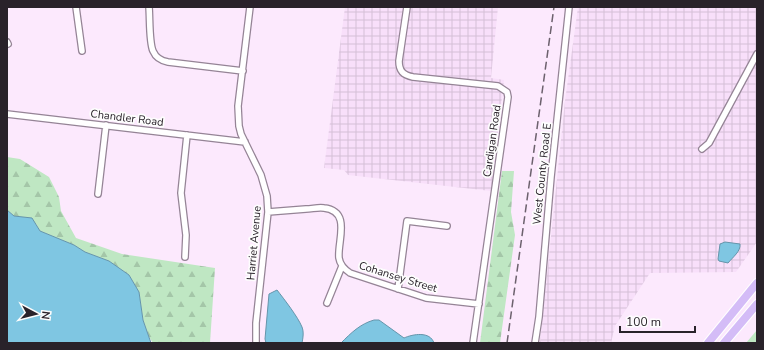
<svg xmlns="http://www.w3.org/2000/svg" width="764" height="350" font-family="'Nunito Sans',sans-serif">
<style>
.industrial{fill:url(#industrial-grid)}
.green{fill:#bfe7c3}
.forest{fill:url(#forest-firs)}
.water{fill:#7fc6e2;stroke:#6595ab}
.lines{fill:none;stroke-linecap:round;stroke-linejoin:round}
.minor-casing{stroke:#958496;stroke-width:8}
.highway-casing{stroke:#fff;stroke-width:10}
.minor{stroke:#fff;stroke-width:5.5}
.highway{stroke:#d4bcf7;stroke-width:8}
.rail{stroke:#6c616d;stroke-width:1.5;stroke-dasharray:8 4;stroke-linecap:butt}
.labels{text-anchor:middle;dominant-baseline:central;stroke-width:3.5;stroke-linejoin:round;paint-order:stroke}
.street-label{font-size:11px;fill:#29222a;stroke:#fdfdfd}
</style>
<defs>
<pattern id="industrial-grid" width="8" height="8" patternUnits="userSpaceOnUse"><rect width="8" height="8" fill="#f8dffa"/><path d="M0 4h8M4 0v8" fill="none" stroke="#d5bfd6"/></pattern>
<pattern id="forest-firs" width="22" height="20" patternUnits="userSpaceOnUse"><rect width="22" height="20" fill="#bfe7c3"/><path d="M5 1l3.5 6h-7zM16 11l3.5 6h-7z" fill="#a4c6a8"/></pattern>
</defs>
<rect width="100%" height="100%" fill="#fce9fd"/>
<path class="industrial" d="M345 7H498L491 78 504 80 491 191 348 175 344 170 324 168Z
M578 7H757V242L736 272 650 273 615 326 611 343H540L565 101Z"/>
<path class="green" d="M757 330V343H746Z"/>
<path class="forest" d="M7 157 20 159 49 177 59 197 61 211 76 238 122 254 215 268 210 343H153L149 337 143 320 139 292 129 275 109 261 85 252 74 245 40 231 36 224 21 217 14 216 7 210Z
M502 171H514L511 212 515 235 500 343H480Z"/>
<path class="water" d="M7 210 14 216 32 218 40 231 74 245 85 252 109 261 129 275 139 292 143 320 151 343H7Z
M725 242 740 244C741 251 733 257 728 263L719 261 718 259 720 244Z
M277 290C284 299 298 317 302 327 304 332 303 338 302 343H266L265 339 269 294Z
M374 320H379L404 338C413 334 430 331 434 343H341C351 333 360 324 374 320Z"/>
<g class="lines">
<defs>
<path id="minor" d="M76 7 82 51
M149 7C150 18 149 42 153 51 156 58 162 61 168 62L243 71
M250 7 238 106 239 126 241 134 261 175 267 196 268 212 256 323V343
M407 7 399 61C399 71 403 75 413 77L498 86 507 92 508 97 473 343
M7 42 8 44
M7 114 245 142
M702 149 709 143 757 54
M98 194 106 125
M268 212C281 211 293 210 306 209 312 209 318 207 324 208 352 211 337 242 339 258 340 265 344 269 350 273L426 298 479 304
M185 257 186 235 181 193 187 135
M398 289 407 221 447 226
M327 303 342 266
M535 343 539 317 551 177 569 7"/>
<path id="highway" d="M708 343 757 283
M724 343 757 304"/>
</defs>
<use href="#minor" class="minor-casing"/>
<use href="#highway" class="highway-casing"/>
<use href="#minor" class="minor"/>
<use href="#highway" class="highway"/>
<path class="rail" d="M507 343 554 7"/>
</g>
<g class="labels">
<g class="street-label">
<text transform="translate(127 118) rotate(7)">Chandler Road</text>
<text transform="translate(492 141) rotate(-82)">Cardigan Road</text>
<text transform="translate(542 174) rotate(-84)">West County Road E</text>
<text transform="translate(254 243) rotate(-85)">Harriet Avenue</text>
<text transform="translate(398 277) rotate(17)">Cohansey Street</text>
</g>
</g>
<rect width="764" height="350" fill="none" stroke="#29222a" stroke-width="16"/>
<g transform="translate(36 314) rotate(97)" stroke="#fdfdfd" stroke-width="3" paint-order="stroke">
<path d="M0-3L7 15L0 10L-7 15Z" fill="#29222a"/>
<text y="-6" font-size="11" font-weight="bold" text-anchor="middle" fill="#29222a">N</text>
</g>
<path d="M620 326v6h75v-6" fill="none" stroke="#29222a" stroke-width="2"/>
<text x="626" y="326" font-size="12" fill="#29222a" stroke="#fdfdfd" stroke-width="3" paint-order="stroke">100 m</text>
</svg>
